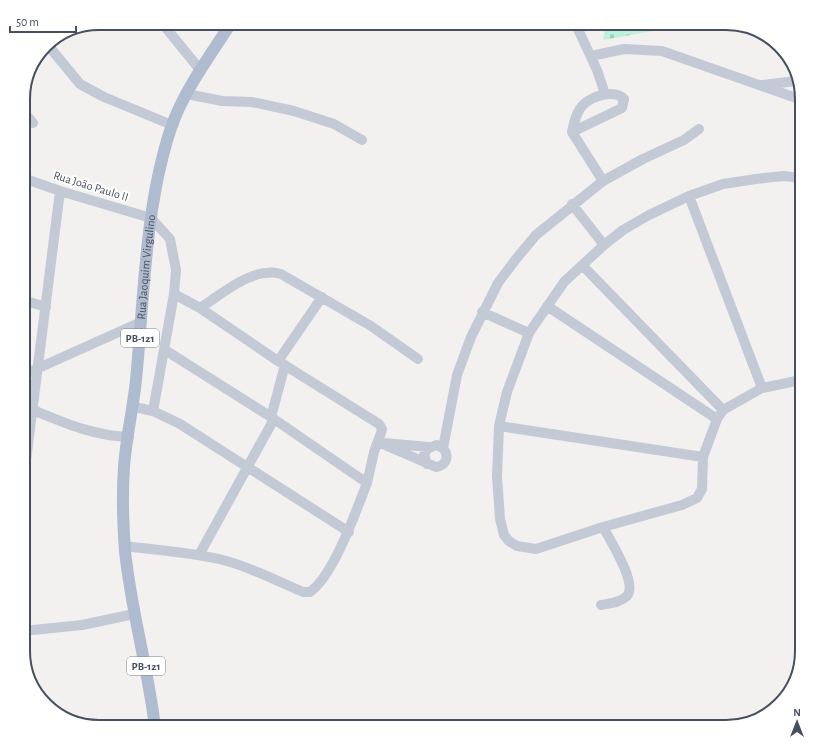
<svg xmlns="http://www.w3.org/2000/svg" width="825" height="750" font-family="'Alegreya Sans',sans-serif">
<style>
.cemetery{fill:url(#cemetery-stones)}
.lines{fill:none;stroke-linecap:round;stroke-linejoin:round}
.minor{stroke:#c4cad5;stroke-width:10}
.major{stroke:#afbbcf;stroke-width:12}
.labels{text-anchor:middle;dominant-baseline:central;stroke-width:4;stroke-linejoin:round;paint-order:stroke}
.shield{fill:#fff;stroke:#7e848e;stroke-width:1}
.shield-label{font-size:11px;font-weight:bold;fill:#47505e}
.street-label{font-size:12px;fill:#47505e;stroke:#fff}
.rim{fill:none;stroke:#47505e;stroke-width:2}
</style>
<defs>
<pattern id="cemetery-stones" width="16" height="16" patternUnits="userSpaceOnUse"><rect width="16" height="16" fill="#bef1d9"/><path d="M2 7V4a2 2 0 0 1 4 0v3zM10 15v-3a2 2 0 0 1 4 0v3z" fill="#a5d0bd"/></pattern>
</defs>
<rect width="100%" height="100%" fill="#f3f0f0"/>
<path class="cemetery" d="M606 23H698L603 40Z"/>
<g class="lines">
<path class="minor" d="M162 23 201 71
M575 23 597 70 605 94
M47 44 80 84 104 97 172 125
M591 56 624 49 662 51 802 100
M762 85 796 81
M187 94 222 101 252 102 294 111 334 124 362 140
M23 111 33 123
M572 132 622 108 624 99C614 89 592 96 583 105 576 112 574 123 572 132L603 181
M23 178 60 191 151 218 170 239 176 270 174 294 200 308 278 361 379 424 382 429 381 433 374 452 367 483
M802 178 783 176 756 179 723 184 689 196 649 215 623 230 604 245 564 282 529 333 507 392 499 426 497 476 500 519 504 535 509 541 517 546 536 549 603 527 682 505 697 498 702 489 703 457 717 419 723 410 762 388 796 381 802 372
M689 196 762 388
M572 204 604 245
M583 266 723 410
M23 300 46 307
M547 306 717 419
M200 308C222 294 253 266 281 274L371 326 418 359
M482 312 529 333
M278 361 322 297
M23 375 141 322
M134 407 153 411 180 424 349 532
M33 410C65 423 94 436 129 437
M153 411 174 294
M271 417 285 365
M499 426 703 457
M378 442 436 467C450 465 450 448 436 445L427 449 424 455 427 464
M384 443 429 447
M443 448 457 375 471 337 498 283 516 259 536 235 603 181 643 159 684 140 699 129
M23 484 60 191
M125 546C156 550 189 552 219 559 248 566 275 580 303 592H310C334 575 356 511 367 483L271 417 165 350
M199 555 274 419
M601 605C610 603 620 603 627 596 638 584 610 540 603 527
M23 631 82 625 134 614"/>
<path class="major" id="s1" d="M155 727C148 668 131 610 125 551 123 523 122 494 124 467 126 438 133 409 136 380 144 298 145 205 171 128 184 90 210 56 231 23"/>
</g>
<g class="labels">
<g class="shield">
<rect x="121" y="329" width="38" height="18" rx="3"/>
<rect x="127" y="657" width="38" height="18" rx="3"/>
</g>
<g class="shield-label">
<text x="140" y="338">PB-121</text>
<text x="146" y="666">PB-121</text>
</g>
<g class="street-label">
<text transform="translate(91 186) rotate(17)">Rua João Paulo II</text>
<text stroke="none"><textPath href="#s1" startOffset="464">Rua Jaoquim Virgulino</textPath></text>
</g>
</g>
<path d="M0 0H825V750H0ZM99 30H726A69 69 0 0 1 795 99V651A69 69 0 0 1 726 720H99A69 69 0 0 1 30 651V99A69 69 0 0 1 99 30Z" fill="#fff" fill-rule="evenodd"/>
<path class="rim" d="M99 30H726A69 69 0 0 1 795 99V651A69 69 0 0 1 726 720H99A69 69 0 0 1 30 651V99A69 69 0 0 1 99 30Z"/>
<g transform="translate(797 722)" stroke="#ffffff" stroke-width="3" paint-order="stroke">
<path d="M0-3L7 15L0 10L-7 15Z" fill="#47505e"/>
<text y="-6" font-size="11" font-weight="bold" text-anchor="middle" fill="#47505e">N</text>
</g>
<path d="M10 26v6h66v-6" fill="none" stroke="#47505e" stroke-width="2"/>
<text x="16" y="26" font-size="12" fill="#47505e" stroke="#ffffff" stroke-width="3" paint-order="stroke">50 m</text>
</svg>
